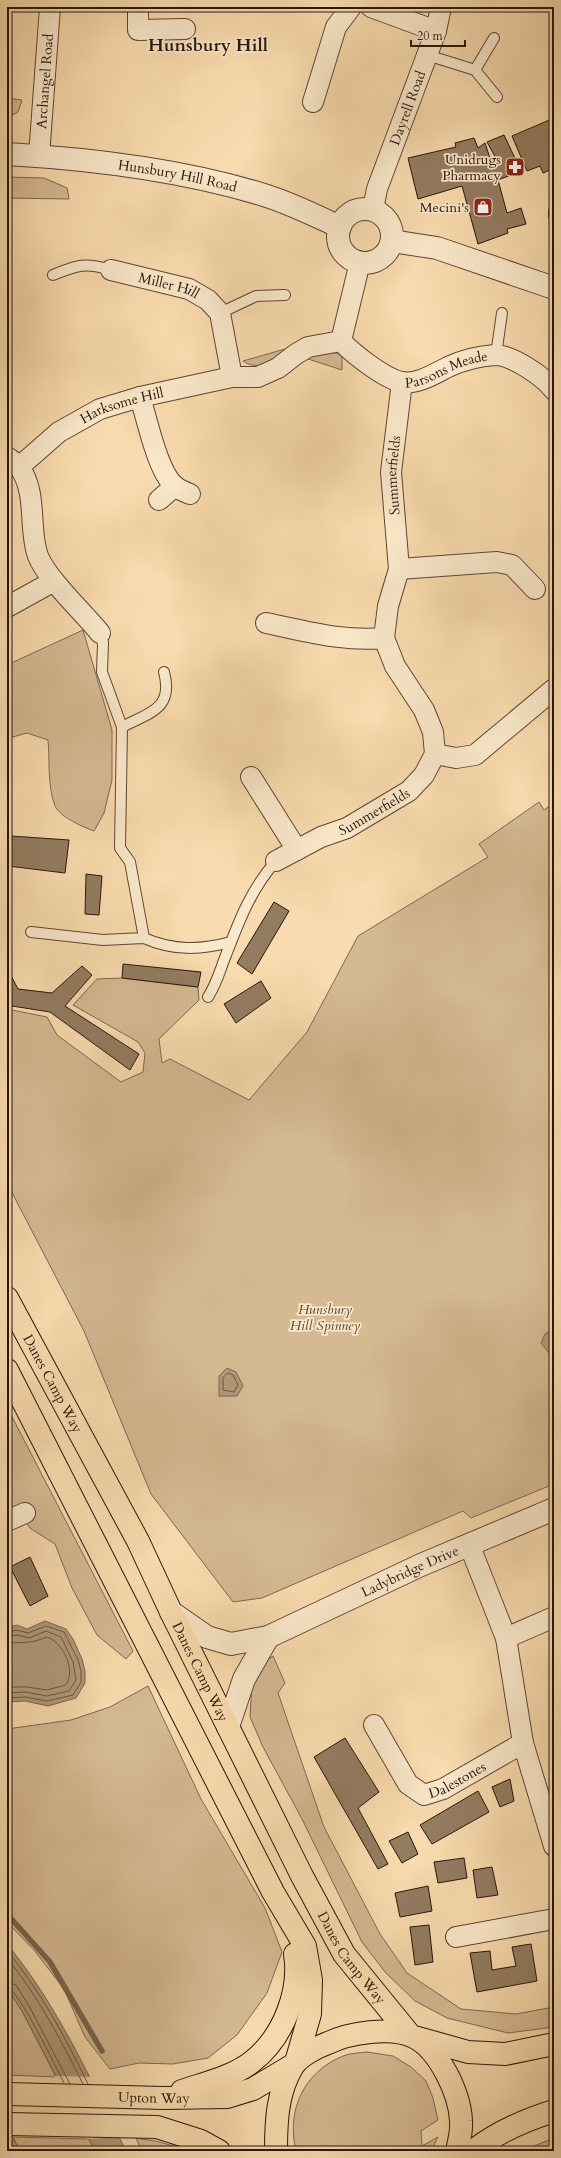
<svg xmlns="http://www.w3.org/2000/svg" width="561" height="2158" font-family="Cardo,serif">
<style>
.green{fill:#d5b993;stroke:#7e6750}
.water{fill:#b19877;stroke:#7a644d}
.pier{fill:#f8dbae}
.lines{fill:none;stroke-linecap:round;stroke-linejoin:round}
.shore{stroke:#6c5642;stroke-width:1}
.stream{stroke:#7a644d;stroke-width:5.5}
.building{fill:#947c61;stroke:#28150d}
.service-casing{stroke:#5c4635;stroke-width:12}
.minor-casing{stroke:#5c4635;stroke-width:22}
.tertiary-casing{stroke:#5c4635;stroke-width:24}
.trunk-casing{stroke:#28150d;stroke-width:24}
.service{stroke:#fae8ca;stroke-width:10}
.minor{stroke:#fae8ca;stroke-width:20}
.tertiary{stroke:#fae8ca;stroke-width:22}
.trunk{stroke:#f8dbae;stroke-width:22}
.labels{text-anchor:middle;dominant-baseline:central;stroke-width:3.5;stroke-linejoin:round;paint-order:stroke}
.street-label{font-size:14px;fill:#28150d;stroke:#fae8ca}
.poi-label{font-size:14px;fill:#28150d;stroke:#fae8ca;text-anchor:end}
.park-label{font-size:14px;font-style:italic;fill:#5c4635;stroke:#fae8ca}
.district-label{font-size:18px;font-weight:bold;fill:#28150d;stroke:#fae8ca}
</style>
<rect width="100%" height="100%" fill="#f8dbae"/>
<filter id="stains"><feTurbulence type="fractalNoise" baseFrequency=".005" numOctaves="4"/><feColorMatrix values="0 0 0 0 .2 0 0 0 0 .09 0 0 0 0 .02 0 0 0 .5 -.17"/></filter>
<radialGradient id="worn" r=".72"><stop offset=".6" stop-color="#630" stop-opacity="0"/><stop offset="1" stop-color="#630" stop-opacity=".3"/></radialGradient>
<path class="green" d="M7 98 22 100 18 112 7 118Z
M7 177 44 178 67 188 69 199 7 198Z
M285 349C276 363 257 371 243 361Z
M326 352 337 353 342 356V370L305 358Z
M83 630 112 730V780L104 813 94 831C83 827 60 817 55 806 47 785 50 761 48 740L27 733 9 738 7 785V665Z
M539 802 544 810 554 803V1484L471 1518 463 1511 262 1598 233 1602 151 1494 84 1331 7 1183V1009L47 1017 57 1035 121 1082 143 1072 145 1053 138 1042 73 1005 97 979 122 978 198 987 199 1000 159 1039 162 1063 170 1059 249 1100 307 1032 358 936 488 857 479 844Z
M7 1407 133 1651 126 1659 97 1635 72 1588 55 1544 30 1528 18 1509 11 1510 7 1500Z
M273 1656 285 1683 278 1693 324 1827 380 1934 407 1973 461 2009 516 2014 554 2007V2027L508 2033 447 2018 415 2001 385 1972 362 1942 302 1819 263 1747 250 1717 252 1684 261 1664Z
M148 1686 201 1799 265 1908 282 1952 267 1993 237 2035 208 2058 173 2064 139 2063 110 2069 85 2037 64 1989 34 1950 7 1922V1729L71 1720 110 1707Z
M7 1988 22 2011 56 2077 7 2075Z
M367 2052 393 2056 411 2067 426 2081 433 2098 438 2120 421 2131 422 2146 438 2137 431 2151H296C286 2110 304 2072 343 2056 350 2053 360 2053 367 2052Z
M13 2137 89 2139 95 2151H20Z
M136 2138 155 2141 193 2151H142Z
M554 2138V2151H522Z"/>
<path class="water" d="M554 1329V1353H549L541 1343 545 1334Z
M227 1368 236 1372 243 1386 237 1396H219V1376Z
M45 1621 66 1629 73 1639 82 1659 85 1671V1683L76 1698 48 1706 25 1701 7 1702V1628L17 1625 27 1629Z
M7 1944C58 2006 91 2080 126 2151H95L22 2011 7 1988Z
M7 2126 20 2151H7Z"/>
<path class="pier" d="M54 2076 92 2077 122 2137 87 2139Z"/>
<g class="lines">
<path class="shore" d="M228 1373 233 1375 238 1385 234 1392 223 1390V1378Z
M7 1632 17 1630 28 1633 46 1626 64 1632 78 1660 81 1671V1682L73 1695 47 1701 25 1697 7 1698
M7 1637 17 1635 29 1638 46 1631 61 1637 73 1662 76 1680 69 1691 47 1696 26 1692 7 1693
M7 1643C24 1642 30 1644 47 1637 63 1642 76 1670 66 1685L47 1690 27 1687H7
M7 1951C41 1991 65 2037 88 2084
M7 1958C38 1996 61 2040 83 2084
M7 1982 16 1985 29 2006 70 2084
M7 1987C18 1988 57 2069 64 2083"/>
<path class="stream" d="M7 1914 50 1962 102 2051"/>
</g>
<path class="building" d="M554 118V168L543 173 540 166 527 171 512 136Z
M504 135 521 171 498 180 507 213 521 208 526 224 507 229 508 233 478 244 462 186 418 199 408 158 456 147 455 143 474 138 478 148 485 143 492 164 498 162 487 142Z
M11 836 69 840 65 873 8 866Z
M86 874 102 876 99 915 85 914Z
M274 902 289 911 252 974 237 963Z
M123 964 201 972 198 987 122 978Z
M82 966 92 975 65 1006 139 1054 130 1070 50 1012 12 1006 7 998V968L18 989 52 993Z
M261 981 271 998 236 1023 224 1004Z
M30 1557 48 1596 30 1606 10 1567Z
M345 1738 379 1792 358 1808 388 1864 378 1869 314 1757Z
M510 1779 514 1801 500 1807 492 1787Z
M478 1791 489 1812 432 1844 420 1825Z
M408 1832 418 1854 402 1863 389 1841Z
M464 1858 467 1878 438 1883 434 1862Z
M492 1867 498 1895 477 1898 473 1870Z
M428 1886 432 1911 400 1917 395 1893Z
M429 1925 433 1962 415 1965 410 1927Z
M531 1944 537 1981 477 1992 470 1953 490 1951 492 1970 516 1966 512 1947Z"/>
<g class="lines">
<defs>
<path id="service" d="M427 55 475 70 497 97
M475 70 494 38
M554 211V216
M53 275C77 265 85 262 111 270
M220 313 256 296 285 295
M496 355 502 313
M122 727C149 713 174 709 164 672
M31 932 103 940 144 938 130 862 120 848 122 727 102 672 103 643 100 633
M144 938C173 951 201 950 231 942
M208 997C217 983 220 970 226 955 239 921 251 889 276 861"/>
<g id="minor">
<path d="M138 7V30L185 29"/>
<path d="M371 7 436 31"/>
<path d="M313 102 336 27 351 7"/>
<path id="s1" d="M39 156 50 7"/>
<path id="s2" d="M373 209 377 189 436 31 441 7"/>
<path id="s3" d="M111 270 189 289 208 300 220 313 232 377"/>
<path id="s4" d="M341 341C353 354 384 378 401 382 417 385 434 374 448 367 463 360 478 356 495 355 512 355 543 376 554 390"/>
<path d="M341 341 360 262"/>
<path d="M140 397C147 419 158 474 176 487 180 490 185 492 190 494"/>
<path d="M7 457C11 460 16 463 19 467 38 492 28 529 38 556 47 579 83 612 100 633"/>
<path id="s5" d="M19 467 59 432 100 409 140 397 232 377H258L278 368 296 354 308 347 341 341"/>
<path d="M159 500 175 486"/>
<path d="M399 569 497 562 512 565 535 589"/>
<path d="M7 607 54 581"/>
<path d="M266 623C306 631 343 642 384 638"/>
<path d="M435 754 456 758 475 755 554 689"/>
<path d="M251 777 297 850"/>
<path id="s6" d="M276 861 321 837 347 828 409 791 424 775 435 754 433 732 424 710 395 666 384 638 388 606 399 569 391 472 402 382"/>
<path d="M7 1521 25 1513"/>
<path d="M469 1544 506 1638 523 1743 554 1846"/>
<path d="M506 1638 554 1617"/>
<path id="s7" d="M374 1725 408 1784 424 1795 443 1789 523 1743"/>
<path d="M456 1937 554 1919"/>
</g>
<g id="tertiary">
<path id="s8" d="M7 154C92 159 185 170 267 196 292 204 316 216 340 227"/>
<circle cx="365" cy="236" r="27"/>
<path d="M392 241 437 248 554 288"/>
<path id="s9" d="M171 1612 207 1637 231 1644 268 1637 421 1565 554 1509"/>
<path d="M228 1727 244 1679 268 1637"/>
</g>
<g id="trunk">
<path id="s10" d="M7 1298 138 1541 171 1612 302 1876 344 1954 410 2035"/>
<path d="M7 1370 273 1892 305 1946 311 1980 310 2014 296 2062"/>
<path d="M418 2038 468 2052 505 2054 554 2044"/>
<path d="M182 2091C205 2083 233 2077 253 2061 283 2037 301 1992 295 1954"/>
<path id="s11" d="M7 2094 164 2098 227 2097 253 2089 293 2065"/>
<path d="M7 2124 157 2127 201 2141 219 2151"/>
<path d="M276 2151C276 2122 277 2092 293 2066 299 2056 317 2047 328 2043 349 2033 391 2026 414 2037 439 2049 460 2094 461 2121 462 2131 459 2141 457 2151"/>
<path d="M473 2151C497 2132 525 2120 554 2111"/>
</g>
</defs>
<use href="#service" class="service-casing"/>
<use href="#minor" class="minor-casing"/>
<use href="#tertiary" class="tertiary-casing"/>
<use href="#trunk" class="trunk-casing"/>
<use href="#service" class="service"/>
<use href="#minor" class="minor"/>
<use href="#tertiary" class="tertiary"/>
<use href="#trunk" class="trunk"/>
</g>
<defs>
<symbol id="pharmacy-square" viewBox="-11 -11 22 22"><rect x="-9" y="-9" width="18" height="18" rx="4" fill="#8f2418" stroke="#fae8ca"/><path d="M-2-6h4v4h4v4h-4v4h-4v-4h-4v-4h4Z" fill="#fff"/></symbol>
<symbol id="shop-square" viewBox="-11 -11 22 22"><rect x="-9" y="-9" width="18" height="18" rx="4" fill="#8f2418" stroke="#fae8ca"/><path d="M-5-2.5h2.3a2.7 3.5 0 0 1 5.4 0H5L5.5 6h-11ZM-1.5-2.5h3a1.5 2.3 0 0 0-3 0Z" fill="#fff"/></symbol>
</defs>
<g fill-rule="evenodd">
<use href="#pharmacy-square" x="504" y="156" width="22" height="22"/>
<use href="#shop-square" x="472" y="196" width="22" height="22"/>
</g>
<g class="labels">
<g class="street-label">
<text stroke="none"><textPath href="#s1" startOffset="75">Archangel Road</textPath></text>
<text stroke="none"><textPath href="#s2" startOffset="107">Dayrell Road</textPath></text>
<text stroke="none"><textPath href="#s8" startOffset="172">Hunsbury Hill Road</textPath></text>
<text stroke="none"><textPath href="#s3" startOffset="60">Miller Hill</textPath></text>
<text stroke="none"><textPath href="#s4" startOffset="121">Parsons Meade</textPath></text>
<text stroke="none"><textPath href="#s5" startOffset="122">Harksome Hill</textPath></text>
<text stroke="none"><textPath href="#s6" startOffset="490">Summerfields</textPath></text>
<text stroke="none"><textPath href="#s6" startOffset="110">Summerfields</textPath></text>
<text stroke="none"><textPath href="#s10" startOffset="97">Danes Camp Way</textPath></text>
<text stroke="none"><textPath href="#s9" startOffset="263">Ladybridge Drive</textPath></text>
<text stroke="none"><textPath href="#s10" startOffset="421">Danes Camp Way</textPath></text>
<text stroke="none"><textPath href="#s7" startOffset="124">Dalestones</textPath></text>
<text stroke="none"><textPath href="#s10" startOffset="745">Danes Camp Way</textPath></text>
<text stroke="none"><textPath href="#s11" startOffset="147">Upton Way</textPath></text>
</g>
<g class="poi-label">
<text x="501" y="159">Unidrugs<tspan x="501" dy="16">Pharmacy</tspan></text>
<text x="469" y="207">Mecini's</text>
</g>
<g class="park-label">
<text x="325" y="1309">Hunsbury<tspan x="325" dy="16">Hill Spinney</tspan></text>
</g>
<g class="district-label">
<text x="208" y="45">Hunsbury Hill</text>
</g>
</g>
<rect width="561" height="2158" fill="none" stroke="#f8dbae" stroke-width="24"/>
<rect x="8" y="8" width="545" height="2142" fill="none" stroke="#28150d" stroke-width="2"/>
<rect x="12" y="12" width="537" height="2134" fill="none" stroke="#28150d"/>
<path d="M411 40v6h54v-6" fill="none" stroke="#28150d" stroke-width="2"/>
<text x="417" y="40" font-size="12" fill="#28150d" stroke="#fae8ca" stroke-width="3" paint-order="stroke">20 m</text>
<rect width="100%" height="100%" filter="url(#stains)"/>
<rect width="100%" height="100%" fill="url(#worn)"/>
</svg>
